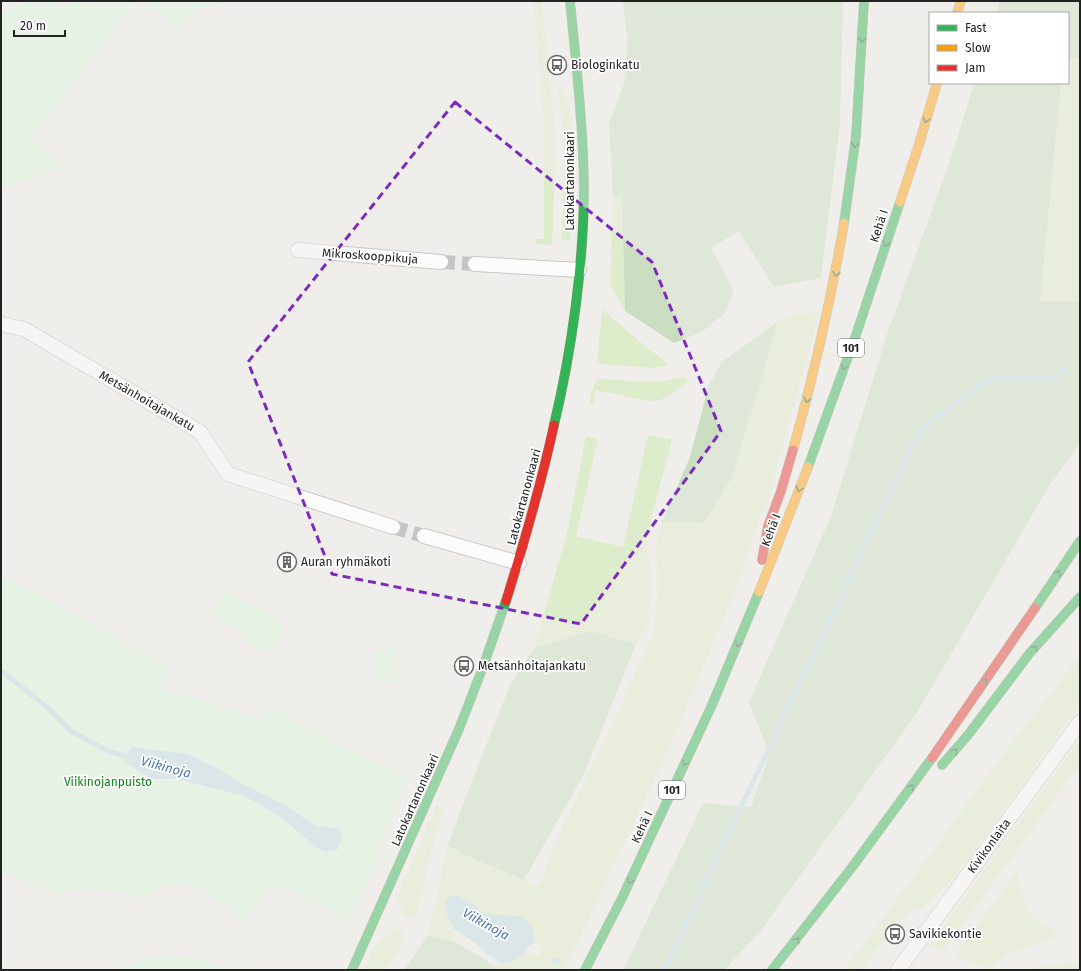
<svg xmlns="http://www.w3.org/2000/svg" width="1081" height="971" font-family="'Fira Sans',sans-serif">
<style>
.grass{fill:#ddeccb}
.forest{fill:#cbdec1}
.park{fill:#daf5da}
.water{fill:#bfdbe3}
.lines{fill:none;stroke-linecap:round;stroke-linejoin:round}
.stream{stroke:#bfdbe3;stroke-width:5}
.street-tunnel{stroke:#c7c5c3;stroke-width:14;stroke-dasharray:14 7;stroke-linecap:butt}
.street-casing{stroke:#c9c8c7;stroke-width:16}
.fast-casing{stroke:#999a82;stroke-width:10}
.slow-casing{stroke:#999a82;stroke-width:10}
.jam-casing{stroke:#999a82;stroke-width:10}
.street{stroke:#fdfcfc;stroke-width:14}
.fast{stroke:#30b455;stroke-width:9}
.slow{stroke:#ff9f0a;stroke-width:9}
.jam{stroke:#e5322d;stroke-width:9}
.oneway{stroke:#286439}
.marked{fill:none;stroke:#7b2cbf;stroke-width:3;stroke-dasharray:8 5;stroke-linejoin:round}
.labels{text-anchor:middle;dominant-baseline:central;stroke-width:3.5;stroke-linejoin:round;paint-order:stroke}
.shield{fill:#fff;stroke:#646464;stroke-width:1}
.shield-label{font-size:11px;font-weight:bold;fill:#222}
.poi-label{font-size:12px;fill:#222;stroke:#fff;text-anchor:start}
.street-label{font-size:12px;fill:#222;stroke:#fff}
.park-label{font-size:12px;fill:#0c8416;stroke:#fff}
.water-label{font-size:13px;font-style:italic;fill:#4a7aab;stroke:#fff}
</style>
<rect width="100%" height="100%" fill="#f0eeeb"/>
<path class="grass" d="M534 1H542L554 122 555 163 552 245 535 244 536 239H544V124Z
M1080 57V301H1040L1061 83H1068V60Z
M563 87 572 124V198L570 240H562C564 189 566 139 558 88Z
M622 193 625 311 610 284 613 199Z
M602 309 646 347 665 361 667 364 666 366 653 368 597 364Z
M819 311 811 344 769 497 754 533 732 598 671 743 575 947 563 970H490L493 965C507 963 516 963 526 951L538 957 542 948 535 942C533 930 530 920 518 916L486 914 480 912 473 904 469 902 446 904 447 916 454 929 455 942 428 935 448 845 460 853 524 880 539 887 557 839 623 701 654 632 658 586 656 544 662 522 703 523 765 366 777 322 802 313 809 314Z
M683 377 687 378 688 381C682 387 669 397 660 400 650 404 609 392 596 390L593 405 590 402V396L596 381 600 379 648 382 666 381Z
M648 435 672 439 650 523 647 547 651 578 649 620 636 644 591 631 534 649 567 533 586 436 598 439 576 536 623 547Z
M1080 657V705L953 879 918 911 913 907 860 970H844C923 867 997 758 1080 657Z
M1080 739V764L943 951 930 945Z
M436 806 443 808 429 859 417 915 408 918 402 916 401 904 397 897Z
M1017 871C1020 887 1023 911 1037 921 1042 924 1048 927 1054 930L1055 940 1033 944 1007 955 989 969 955 956Z
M398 929 402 932 404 939 401 948 385 970H364L378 940 390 935Z
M1065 963 1079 964 1080 970H1033L1036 968Z"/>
<path class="forest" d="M623 1H843L840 124 821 278 774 287 739 231 711 248 734 291 725 313 702 332 674 343 625 311 622 194 613 199 609 123 625 81 627 37Z
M1000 1H1080V57L1068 60V13H996Z
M974 83H1061L1040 301H1080V443L1049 486 916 714 759 933 724 970H623L703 803 751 807 769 754 749 702 831 516 886 337 953 152Z
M777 322 765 366 731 479 703 523 662 522 690 457 709 385 722 362Z
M591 631 636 644 583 776 524 880 460 853 448 845 471 783 510 685 533 649Z
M428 935 455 942 481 957 493 965 490 970H404Z"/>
<path class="park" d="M26 1H56L60 12 71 1H135L30 140 65 167 1 188V13L27 3Z
M142 1H232L200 8 180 30Z
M1 574 152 657 170 662 161 689 263 719 269 706 374 762 408 774 379 845 373 870 347 924 334 913 278 886 268 887 245 921 202 889 187 883 164 885 145 898 104 890 65 889 63 897 1 870Z
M226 589 284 624 273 651 248 645 240 628 212 617Z
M395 644 397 679 390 685 376 677 373 667V656L380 651Z
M170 955 200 959 235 969 245 966 260 970H112L148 959Z"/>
<path class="water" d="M131 747 187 754 196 757 204 763 216 767 239 782 287 806 315 826 337 828 340 831 342 836 337 850 325 852 316 847 282 818 263 806 244 796 178 779H154L145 775 124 761Z
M452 895 458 896 473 904 480 912 485 914 518 916C530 920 533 930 535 942 520 953 523 960 503 964L487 954 477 944 454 929 447 916 446 904 445 901Z"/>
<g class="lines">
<path class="stream" d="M1 672 4 673 48 708 71 731 108 751 132 758
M553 960 557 961
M664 970 920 429 988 379H1052L1065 369"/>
<path class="street-tunnel" d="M441 262 475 264
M393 527 424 536"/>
<defs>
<path id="street" d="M298 250 441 262
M475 264 579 270
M1 324 24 329 200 432 228 474 393 527
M424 536 519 563
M898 970 1080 722"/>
<path id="fast" d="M844 223 856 136 864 1
M554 425C572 350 584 262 584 185 583 124 576 62 570 1
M808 467 856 335 900 202
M1035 608 1080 541
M942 765 968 735 1029 654 1080 597
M352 970 459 729 483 667 506 601
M585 970 622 898 712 705 759 592
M772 970 853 866 932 758"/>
<path id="slow" d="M957 13 961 1
M900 202 920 141 937 83
M793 450C814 374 831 300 844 223
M759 592 808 467"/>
<path id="jam" d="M762 560 768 526 781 491 793 450
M506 601C524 543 541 485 554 425
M932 758 1035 608"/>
</defs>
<use href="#street" class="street-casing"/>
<use href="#fast" class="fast-casing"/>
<use href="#slow" class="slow-casing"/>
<use href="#jam" class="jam-casing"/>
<use href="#street" class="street"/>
<use href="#fast" class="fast"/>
<use href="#slow" class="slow"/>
<use href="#jam" class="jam"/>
</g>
<defs><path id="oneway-chevron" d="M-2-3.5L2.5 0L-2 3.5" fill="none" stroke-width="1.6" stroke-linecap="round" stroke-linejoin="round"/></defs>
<g class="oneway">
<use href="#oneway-chevron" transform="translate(862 40) rotate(93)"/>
<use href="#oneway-chevron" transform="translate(926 120) rotate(106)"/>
<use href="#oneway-chevron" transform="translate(855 145) rotate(97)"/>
<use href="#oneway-chevron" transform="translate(886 244) rotate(108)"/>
<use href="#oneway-chevron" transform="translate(836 274) rotate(100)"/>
<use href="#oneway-chevron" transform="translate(844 367) rotate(110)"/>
<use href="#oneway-chevron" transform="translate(807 400) rotate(106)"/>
<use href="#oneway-chevron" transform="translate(799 489) rotate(110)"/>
<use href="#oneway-chevron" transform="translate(1058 573) rotate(-56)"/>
<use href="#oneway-chevron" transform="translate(738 644) rotate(113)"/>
<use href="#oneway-chevron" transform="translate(1035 648) rotate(-49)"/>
<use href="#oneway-chevron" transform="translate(985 681) rotate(-56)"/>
<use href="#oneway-chevron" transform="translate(955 751) rotate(-49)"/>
<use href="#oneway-chevron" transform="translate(685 763) rotate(115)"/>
<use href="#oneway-chevron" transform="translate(911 787) rotate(-54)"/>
<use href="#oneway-chevron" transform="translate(630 881) rotate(115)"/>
<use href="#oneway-chevron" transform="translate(797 940) rotate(-52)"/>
</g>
<path d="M0 0H1081V971H0ZM455 102 652 262 721 431 581 624 332 574 248 362Z" fill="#f0eeeb" fill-opacity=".55" fill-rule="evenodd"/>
<path class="marked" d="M455 102 652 262 721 431 581 624 332 574 248 362Z"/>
<defs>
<symbol id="bus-ring" viewBox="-11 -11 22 22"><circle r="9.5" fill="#fff" stroke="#6a6968" stroke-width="1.5"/><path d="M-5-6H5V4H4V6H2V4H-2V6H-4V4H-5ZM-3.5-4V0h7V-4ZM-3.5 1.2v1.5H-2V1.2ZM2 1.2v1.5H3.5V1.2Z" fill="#6a6968"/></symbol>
<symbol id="building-ring" viewBox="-11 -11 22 22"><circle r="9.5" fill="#fff" stroke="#6a6968" stroke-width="1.5"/><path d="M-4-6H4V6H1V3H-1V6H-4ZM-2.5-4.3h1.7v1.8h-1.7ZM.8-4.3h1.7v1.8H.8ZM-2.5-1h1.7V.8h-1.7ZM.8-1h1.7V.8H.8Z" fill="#6a6968"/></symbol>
</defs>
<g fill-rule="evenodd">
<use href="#bus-ring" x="546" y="54" width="22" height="22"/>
<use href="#building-ring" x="276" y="551" width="22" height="22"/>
<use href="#bus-ring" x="453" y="655" width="22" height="22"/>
<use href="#bus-ring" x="884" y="923" width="22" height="22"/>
</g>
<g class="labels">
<g class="shield">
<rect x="838" y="339" width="26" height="18" rx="3"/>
<rect x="659" y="781" width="26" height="18" rx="3"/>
</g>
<g class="shield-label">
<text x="851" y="348">101</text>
<text x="672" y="790">101</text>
</g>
<g class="poi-label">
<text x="571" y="65">Biologinkatu</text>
<text x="301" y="562">Auran ryhmäkoti</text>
<text x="478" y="666">Metsänhoitajankatu</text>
<text x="909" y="934">Savikiekontie</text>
</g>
<g class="street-label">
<text transform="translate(570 181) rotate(-90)">Latokartanonkaari</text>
<text transform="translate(879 226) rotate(-72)">Kehä I</text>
<text transform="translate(370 256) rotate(4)">Mikroskooppikuja</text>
<text transform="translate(147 401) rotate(30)">Metsänhoitajankatu</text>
<text transform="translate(524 497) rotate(-75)">Latokartanonkaari</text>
<text transform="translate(771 530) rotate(-69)">Kehä I</text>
<text transform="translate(415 800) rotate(-66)">Latokartanonkaari</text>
<text transform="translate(642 827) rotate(-65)">Kehä I</text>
<text transform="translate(989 846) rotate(-54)">Kivikonlaita</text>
</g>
<g class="park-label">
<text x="108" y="782">Viikinojanpuisto</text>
</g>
<g class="water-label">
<text transform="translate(166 767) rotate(15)">Viikinoja</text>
<text transform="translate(486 924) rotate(29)">Viikinoja</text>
</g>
</g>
<rect width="1081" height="971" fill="none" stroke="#222222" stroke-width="4"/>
<rect x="929" y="12" width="140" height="72" fill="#ffffff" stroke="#a7a7a7"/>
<rect x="937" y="25" width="20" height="6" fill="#30b455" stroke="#a7a7a7"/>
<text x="965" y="32" font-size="12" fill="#222222">Fast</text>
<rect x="937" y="45" width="20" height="6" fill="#ff9f0a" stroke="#a7a7a7"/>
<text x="965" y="52" font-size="12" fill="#222222">Slow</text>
<rect x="937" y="65" width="20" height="6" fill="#e5322d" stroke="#a7a7a7"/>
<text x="965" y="72" font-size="12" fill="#222222">Jam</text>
<path d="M14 30v6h51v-6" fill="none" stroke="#222222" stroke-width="2"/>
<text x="20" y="30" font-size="12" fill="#222222" stroke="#ffffff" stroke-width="3" paint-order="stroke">20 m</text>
</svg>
